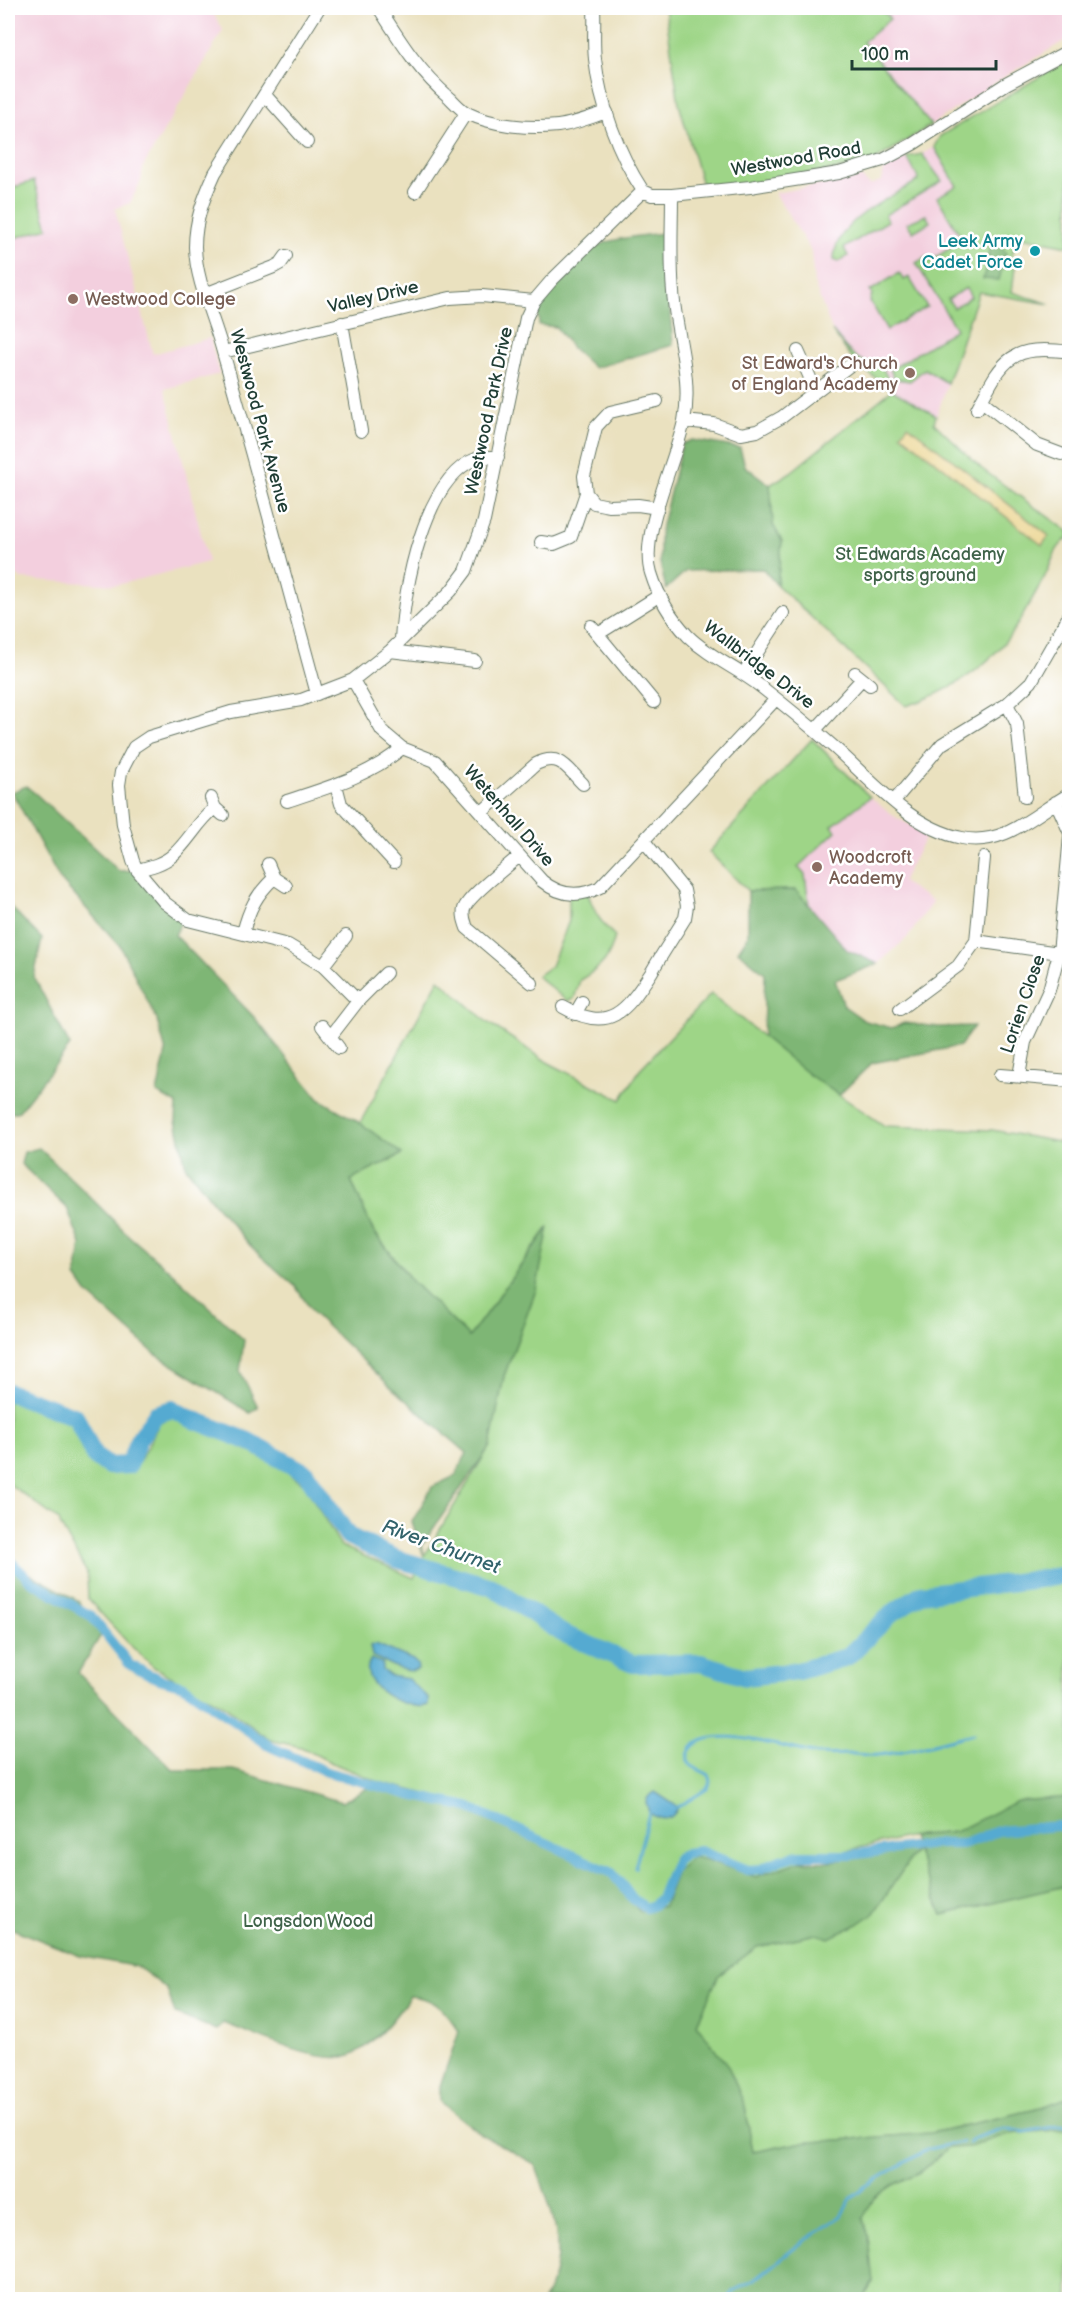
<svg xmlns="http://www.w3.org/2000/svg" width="1077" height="2307" font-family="'Balsamiq Sans',sans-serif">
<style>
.built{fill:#f3cfde}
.green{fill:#9ed587;stroke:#5e895e;stroke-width:1.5;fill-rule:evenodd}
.forest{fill:#7eb674;stroke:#4e7a54;stroke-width:1.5}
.sand{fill:#eeda9e;stroke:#868c69;stroke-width:1.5}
.water{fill:#55aad1;stroke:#3a7482;stroke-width:1.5}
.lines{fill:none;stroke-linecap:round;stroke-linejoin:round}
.stream{stroke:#55aad1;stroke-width:3}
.canal{stroke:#55aad1;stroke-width:10}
.river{stroke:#55aad1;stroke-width:18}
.minor-casing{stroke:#667665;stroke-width:14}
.minor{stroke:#fff;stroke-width:12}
.culture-dot{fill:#0f9aa8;stroke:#fff;stroke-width:2}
.education-dot{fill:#8d6e63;stroke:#fff;stroke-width:2}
.labels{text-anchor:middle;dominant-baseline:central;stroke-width:5;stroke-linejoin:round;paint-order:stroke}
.street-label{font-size:18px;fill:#1f3d34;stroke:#fff}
.culture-label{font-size:18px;fill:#0d838f;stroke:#fff;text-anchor:end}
.education-label{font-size:18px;fill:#785e54;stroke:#fff;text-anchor:start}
.park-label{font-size:18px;fill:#3f6349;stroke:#fff}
.water-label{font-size:20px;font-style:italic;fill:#32636b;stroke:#fff}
</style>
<rect width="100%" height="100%" fill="#fff"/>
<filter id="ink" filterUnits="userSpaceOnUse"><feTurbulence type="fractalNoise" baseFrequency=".0167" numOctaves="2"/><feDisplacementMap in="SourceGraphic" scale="12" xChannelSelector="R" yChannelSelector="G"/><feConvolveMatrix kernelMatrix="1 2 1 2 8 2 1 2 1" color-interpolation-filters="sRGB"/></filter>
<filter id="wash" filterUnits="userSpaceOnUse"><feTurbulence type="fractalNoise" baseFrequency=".008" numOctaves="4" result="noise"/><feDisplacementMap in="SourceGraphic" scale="24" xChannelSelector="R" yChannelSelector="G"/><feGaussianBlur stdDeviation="1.35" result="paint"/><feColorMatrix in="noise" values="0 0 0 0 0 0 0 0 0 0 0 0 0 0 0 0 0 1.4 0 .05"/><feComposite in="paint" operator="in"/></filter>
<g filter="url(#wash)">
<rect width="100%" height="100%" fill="#eae1bf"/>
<path class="built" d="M8 8H210L223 30 143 167 141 181 130 203 115 209 153 354 210 338 219 374 165 389 208 562 117 585 21 579 8 566Z
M880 8H1056L1069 17V38L991 85 931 125 863 42 889 19Z
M1069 59 982 283 934 423 982 469 1069 532V537L1057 547 1052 564 1009 637 990 659 956 684 927 699 906 706 777 585 791 472 892 390 855 363 832 330 814 283 811 251 775 193 861 177 870 185 881 181 885 167 912 155 922 154 934 147 940 136Z
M812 739 870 797 897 818 927 834 902 882 933 901 909 936 878 964 835 980 709 852Z"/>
<path class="green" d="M665 8H880L890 19 863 42 931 125 869 164 704 192 679 104Z
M1069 59V246L1016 236 1011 262 1015 267 1012 292 1050 304 979 292 947 383 925 369 910 381 895 379 890 370 956 329 916 263 927 256 930 261 963 240 937 197 957 186 934 147 940 136ZM966 288 971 297 954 308 948 299Z
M922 154 942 181 885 215 888 221 844 248 848 256 838 262 834 260C834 220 889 199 919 180L907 157Z
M34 181 48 228 8 240V189Z
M926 215 930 222 913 232 907 223Z
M899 273 904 280 909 277 927 307 887 330 870 301 872 294 870 291Z
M832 331C843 343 858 368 876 362L882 367 895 392 936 415 934 423 982 469 1069 532V537C1052 550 1054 560 1044 578 1032 598 1022 620 1008 638 983 671 945 694 906 706L777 585 782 541 773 525 770 485 791 472 892 390 855 363Z
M812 739 870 797 832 826 836 831 798 867 805 875 809 905 796 890 748 891 709 852Z
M588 893C593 910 602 925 615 936 610 960 600 968 580 980L574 999 567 1001 537 976 551 966 569 921V894Z
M439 979 487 1022 549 1063 621 1100 641 1068 711 994 808 1074 885 1126 992 1130 1069 1144V1814L955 1832 912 1836 800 1861 756 1877 707 1860 677 1871 664 1906 640 1912 611 1876 434 1796 379 1782 330 1762 301 1747 270 1740 222 1704 155 1668 130 1645 88 1599 87 1573 57 1519 8 1483V1399L72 1420 91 1462 108 1474 129 1471 139 1462 160 1422 173 1417 224 1438 280 1467 304 1484 341 1546 414 1578 424 1556 490 1446 504 1376 536 1290 547 1229 469 1337 412 1281 373 1230 351 1180 401 1155 360 1123Z
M916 1850 942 1915 1069 1885V2097L1037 2109 931 2133 799 2143 753 2152 745 2106 697 2024 718 1976 757 1947 816 1934 874 1913Z
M1069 2129V2299H863L873 2282 862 2218 874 2198 893 2185 923 2170 948 2148 970 2147 1007 2134Z"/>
<path class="forest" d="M663 233 673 345 594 368 572 348 556 327 539 325C539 321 538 315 538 311 541 298 578 254 589 249 612 238 638 236 663 233Z
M993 235 1006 253 999 280 983 279Z
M692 440 740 448 745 466 770 485 773 525 782 541 777 585 763 569 686 571 666 589 660 563V533L682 444Z
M26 786 37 795 119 871 137 870 183 917 175 935 253 1016 319 1099 360 1123 402 1154 351 1180 373 1231 412 1281 469 1337 549 1227 536 1290 504 1376 490 1446 422 1545 424 1556 412 1522 432 1487 455 1476 467 1453 394 1390 313 1313 296 1287 254 1250 213 1202 186 1167 176 1121 177 1104 157 1093 166 1052 157 1020 120 946 59 878 12 792Z
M796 890 847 950 878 964 835 980 844 1006 865 1021 892 1028 904 1023 939 1027 974 1026 960 1046 872 1063 839 1095 808 1074 763 1037 765 973 738 951 748 936V891Z
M8 904 42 939 34 977 70 1046 19 1111 8 1114Z
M39 1148 84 1191 129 1236 170 1271 244 1340 240 1371 258 1407 250 1413 155 1354 87 1293 76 1277 81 1244 67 1208 21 1164 24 1152Z
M8 1564 32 1575 79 1601 101 1635 78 1673 173 1770H233L342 1802 379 1782 434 1796 611 1876 640 1912 664 1906 677 1871 692 1857 707 1860 756 1877 800 1861 822 1862 916 1850 912 1836 955 1832 1017 1801 1069 1797V1885L942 1915 916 1850 874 1913 858 1924 829 1938 816 1934 757 1947 718 1976 697 2024 729 2068 745 2106 753 2152 799 2143 931 2133 1037 2109 1069 2097V2129L1007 2134 970 2147 948 2148 923 2170 893 2185 874 2198 863 2218 868 2237 873 2282 863 2299H543C549 2293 550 2287 553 2278 565 2236 549 2204 535 2164L481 2134 440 2102V2086L459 2031C443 2009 438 1999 410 1996 397 2015 371 2049 347 2056 317 2065 253 2033 223 2023L217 2030 175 2014 167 1989 138 1967 80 1956 8 1927Z"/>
<path class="sand" d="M908 425 1049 536 1042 545 901 434Z"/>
<path class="water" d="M376 1644 413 1660 417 1664 418 1669C406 1676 384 1661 372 1656L370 1646Z
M371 1659 382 1663V1670L391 1676 408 1679 428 1698V1705C411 1713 353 1686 371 1659Z
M655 1792 678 1807C672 1823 660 1820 649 1813L646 1802 648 1797Z"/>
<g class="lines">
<path class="stream" d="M678 1807 707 1789 711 1781 709 1775C701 1769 685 1768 688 1755 698 1717 793 1751 818 1754 830 1755 843 1754 855 1754 863 1754 871 1756 878 1755 910 1752 942 1741 973 1734
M635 1868 649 1813
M969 2143 975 2138 1004 2128 1024 2132 1070 2124
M728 2300 733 2291 754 2280 800 2244 841 2216 852 2197 864 2187 928 2149 962 2142"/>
<path class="canal" d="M8 1559 31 1581 91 1616 130 1665 159 1679 184 1686 271 1747 327 1772 410 1795 468 1807 612 1873 633 1899 646 1908 654 1905 661 1898 677 1859 686 1853 700 1851 748 1870 761 1869 780 1860 797 1855H850L935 1844H964L998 1831 1070 1825"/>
<path class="river" d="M8 1392 76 1417 94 1456 109 1466 129 1465 138 1440 156 1414 173 1409 187 1417 248 1441 306 1473 348 1536 397 1559 492 1587 562 1633 633 1664 701 1663 745 1677 798 1671 847 1657 891 1614 921 1594 1070 1575"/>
</g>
</g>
<g filter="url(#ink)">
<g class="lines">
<defs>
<path id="minor" d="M379 8C400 41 419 72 450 98 455 103 461 110 467 113 493 126 530 129 558 126 574 124 591 117 607 112
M594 8C595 24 593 42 595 59 600 104 618 153 643 191
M265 95 307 142
M643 191 652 195H672L750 187 839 173 883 160 913 144 1006 84 1070 50
M415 192 466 113
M672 195C672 227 670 260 673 292 676 335 693 378 684 421 676 460 639 536 651 573 658 596 671 618 688 636 709 657 737 668 760 686 786 706 811 727 835 748 872 781 911 828 962 838 1005 847 1035 813 1070 794
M205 294 274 267 281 263 286 256
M342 323 361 431
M798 351 816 391
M223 352 450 298 482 296 534 301
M982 401 1037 445 1061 454
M977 409C1003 360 1009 344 1070 352
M684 421 714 424 741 434 757 431 782 417 849 366
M586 493 594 503 609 506 638 505 658 508
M541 542 554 544 571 537 586 493 584 476 596 427 610 412 657 401
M591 626 654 702
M598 634 660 595
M401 639C404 590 424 478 476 459 483 456 491 457 498 457
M390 651 475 661
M855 673 870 685
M743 674 783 613
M353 680 382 731 402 748 435 761 542 881C560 896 579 898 600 887L776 699
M317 694C286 580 256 466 223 352 214 318 196 282 195 247 195 220 204 197 215 173L319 8
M1007 704 1017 724 1025 797
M815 730 862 679
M336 785 341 804 394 862
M211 798 215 808 223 815
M287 801C326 788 370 776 402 748
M894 801 942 744 1007 704 1031 682 1070 614
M1056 802 1070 833
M482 812 536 764C560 752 567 768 583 784
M519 856C507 867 468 896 464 909 462 916 465 922 467 928L532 983
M268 864 274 878 286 886
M137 870C150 867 163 864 173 855 189 841 198 821 215 808
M243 933C249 909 256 895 274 878
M976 941 1059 953
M323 966 346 936
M358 1001 323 966 288 945 188 920 164 902 137 870 133 861 123 825 119 785 121 772 134 747 149 737 231 712 301 700 353 680 390 651 451 591 466 571 484 521 526 318 534 301 552 280 643 191
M563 1007C610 1034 626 1011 651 973 662 954 674 936 685 918L687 906 684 890 644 841
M900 1009 958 966 976 941 984 858
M575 1014 582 1002
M322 1026 339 1048
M331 1036 358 1001 386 973
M1000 1075 1070 1081
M1019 1076 1025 1042 1049 990 1059 953 1070 836"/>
</defs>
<use href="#minor" class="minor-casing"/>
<use href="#minor" class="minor"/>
</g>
</g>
<circle class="culture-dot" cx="1035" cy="251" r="6"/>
<g class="education-dot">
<circle cx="73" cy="299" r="6"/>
<circle cx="910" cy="373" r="6"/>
<circle cx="817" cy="867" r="6"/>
</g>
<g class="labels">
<g class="street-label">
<text transform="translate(796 159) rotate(-10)">Westwood Road</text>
<text transform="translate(373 297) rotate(-13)">Valley Drive</text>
<text transform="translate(489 411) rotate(-78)">Westwood Park Drive</text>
<text transform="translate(260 421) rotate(75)">Westwood Park Avenue</text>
<text transform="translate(759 665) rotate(37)">Wallbridge Drive</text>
<text transform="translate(509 816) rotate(49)">Wetenhall Drive</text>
<text transform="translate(1023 1004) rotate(-71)">Lorien Close</text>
</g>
<g class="culture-label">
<text x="1023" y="241">Leek Army<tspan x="1023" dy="21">Cadet Force</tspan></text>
</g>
<g class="education-label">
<text x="85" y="299">Westwood College</text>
<text x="898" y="363" text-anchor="end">St Edward's Church<tspan x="898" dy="21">of England Academy</tspan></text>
<text x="829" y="857">Woodcroft<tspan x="829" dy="21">Academy</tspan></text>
</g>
<g class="park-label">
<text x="920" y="554">St Edwards Academy<tspan x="920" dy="21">sports ground</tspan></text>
<text x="308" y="1921">Longsdon Wood</text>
</g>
<g class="water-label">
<text transform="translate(441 1547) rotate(20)">River Churnet</text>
</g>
</g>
<rect width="1077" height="2307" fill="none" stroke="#fff" stroke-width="30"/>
<path d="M852 60v9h144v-9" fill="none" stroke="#1f3d34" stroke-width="3"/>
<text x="861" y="60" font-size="18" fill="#1f3d34" stroke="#ffffff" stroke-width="4.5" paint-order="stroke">100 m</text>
</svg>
